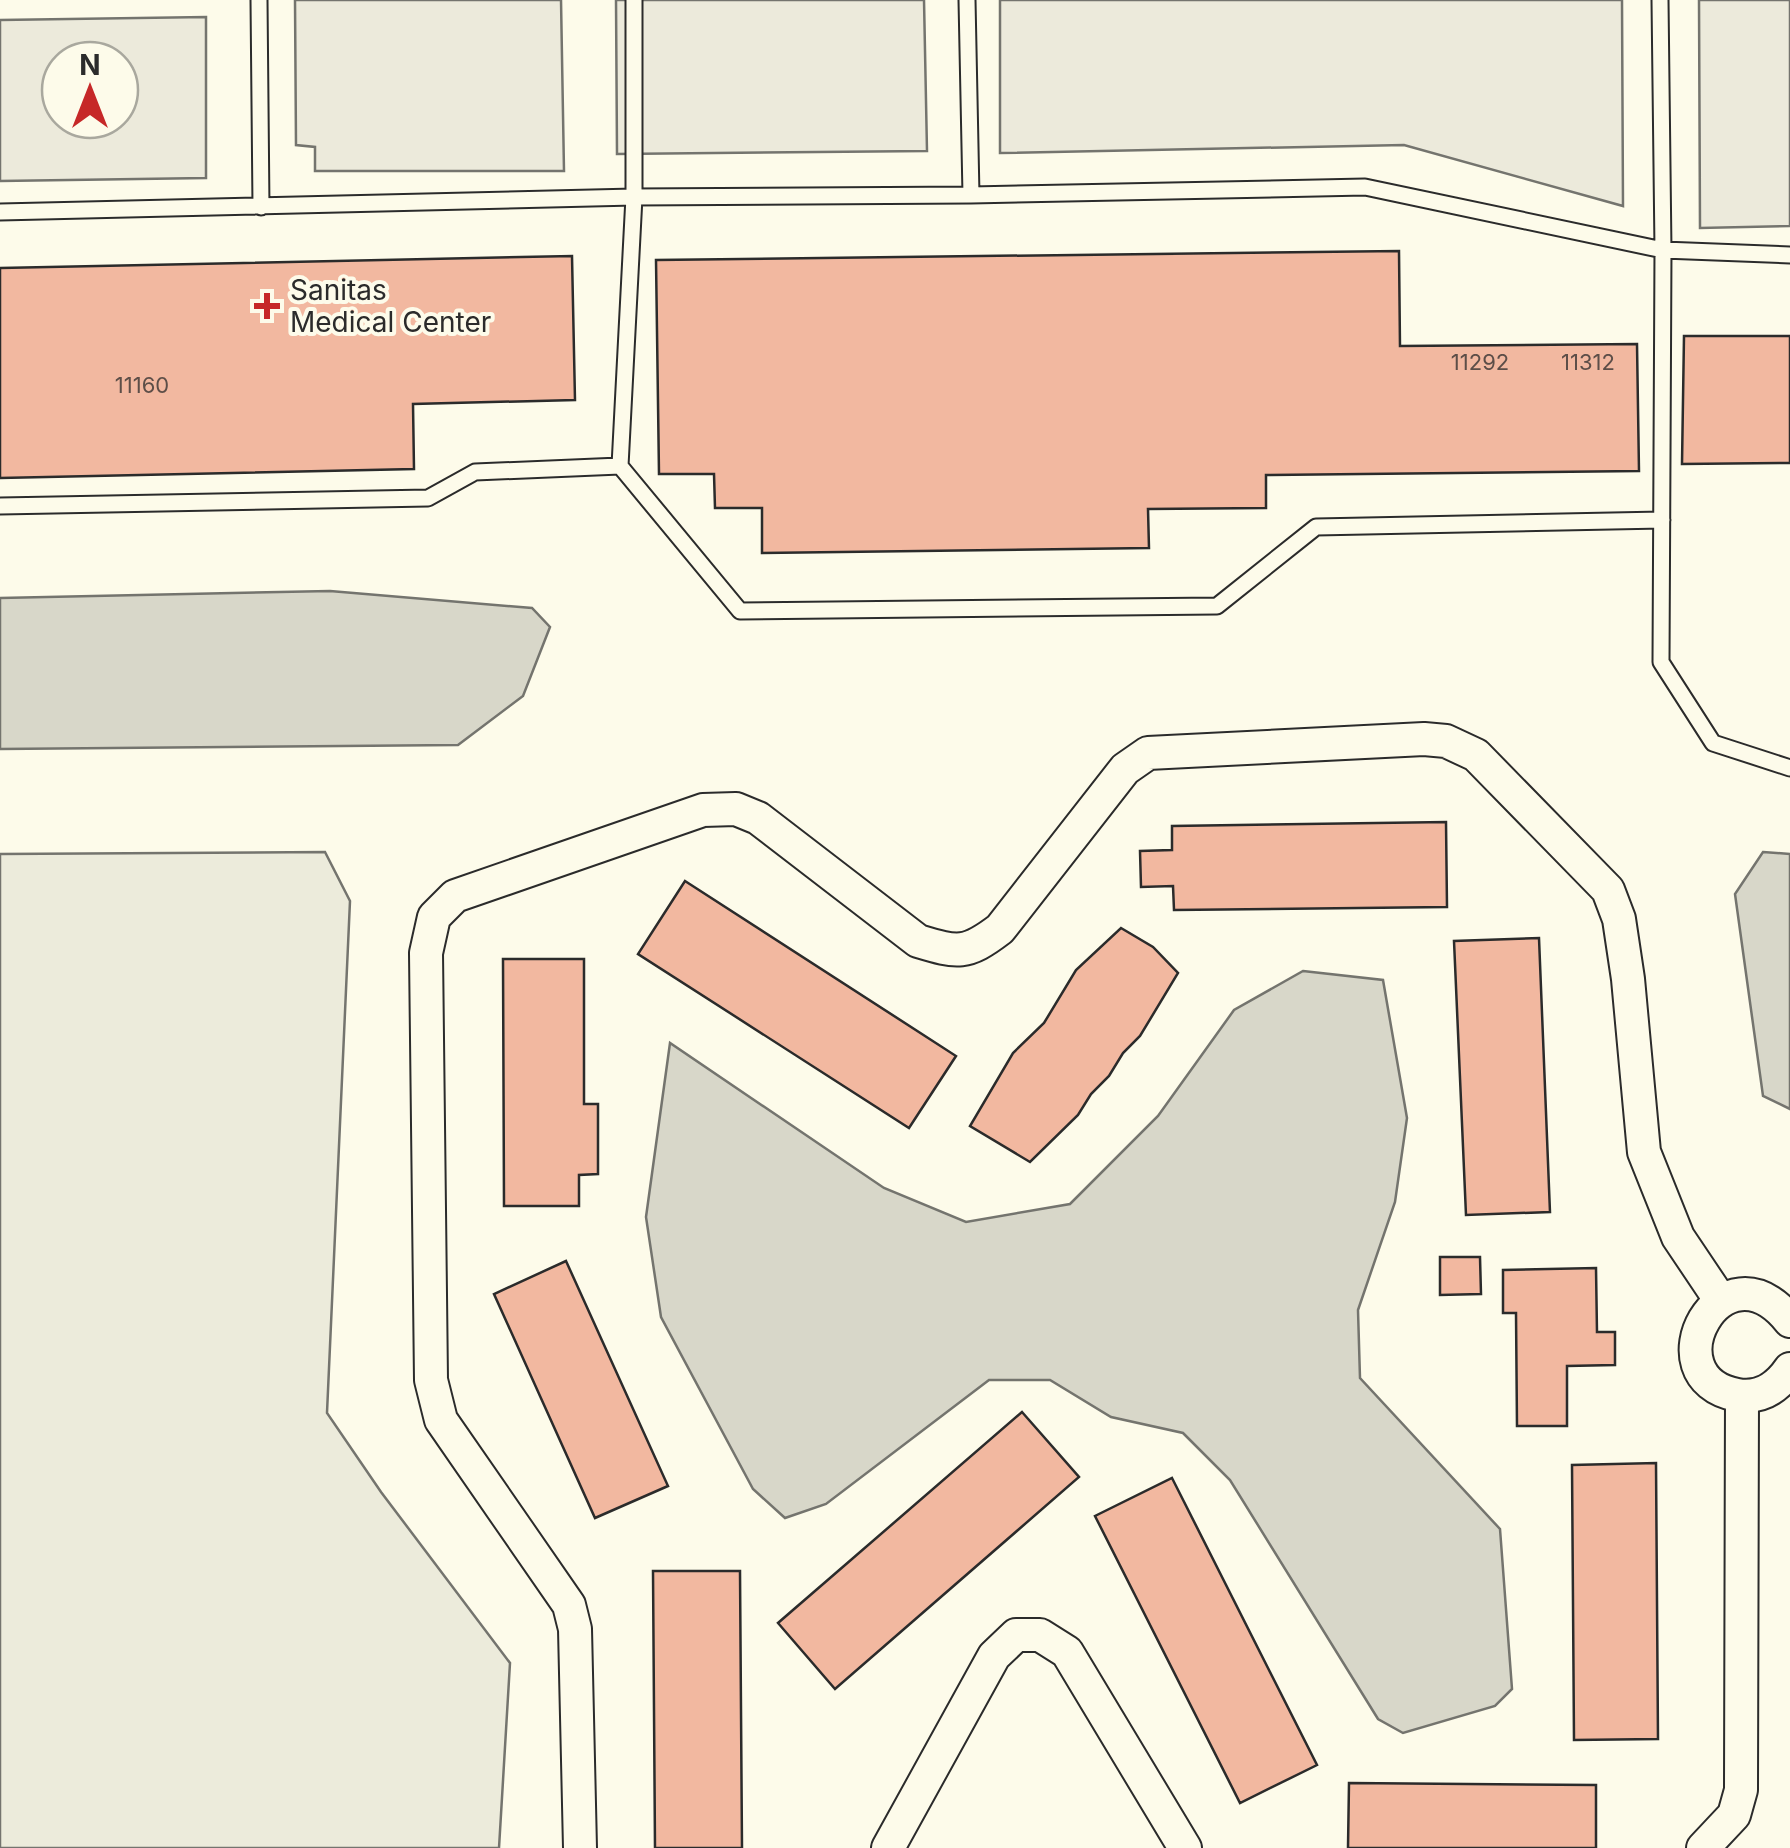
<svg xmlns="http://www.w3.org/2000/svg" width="1790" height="1848" font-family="Inter,sans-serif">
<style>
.green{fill:#ecebdb;stroke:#74746e;stroke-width:2.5}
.parking{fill:#eceadb;stroke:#74746e;stroke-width:2.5;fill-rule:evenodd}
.water{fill:#d8d7c9;stroke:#74746e;stroke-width:2.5}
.building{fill:#f2b8a0;stroke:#2b2b2b;stroke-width:2.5}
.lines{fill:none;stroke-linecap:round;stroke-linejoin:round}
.lane-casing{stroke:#2b2b2b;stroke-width:19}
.street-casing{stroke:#2b2b2b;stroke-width:36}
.lane{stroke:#fdfbea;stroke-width:15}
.street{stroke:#fdfbea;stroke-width:32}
.poi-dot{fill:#c62828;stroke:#fdfbea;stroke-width:4}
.labels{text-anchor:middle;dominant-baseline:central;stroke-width:8;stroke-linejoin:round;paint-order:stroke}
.number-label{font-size:22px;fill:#5d4e48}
.poi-label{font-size:28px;fill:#2b2b2b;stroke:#fdfbea;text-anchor:start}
</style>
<rect width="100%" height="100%" fill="#fdfbea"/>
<path class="green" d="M325 852 350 901 327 1413 381 1492 510 1663 499 1848H0V854Z"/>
<path class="parking" d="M295 0H561L564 171H315V147L296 145Z
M616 0H924L927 151 617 154Z
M1000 0H1622L1623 206 1404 145 1000 153Z
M1699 0H1790V226L1700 228Z
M206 17V178L0 181V20ZM60 60H120V120H60Z"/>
<path class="water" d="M330 591 532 608 550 627 523 696 458 745 0 749V598Z
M1763 852 1790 854V1109L1763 1096 1735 894Z
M1303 971 1383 980 1407 1118 1395 1202 1358 1310 1360 1378 1500 1529 1512 1689 1495 1706 1403 1733 1378 1719 1230 1480 1183 1433 1111 1417 1050 1380H989L826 1504 785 1518 753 1489 661 1317 646 1217 670 1043 884 1188 966 1222 1070 1204 1158 1116 1234 1010Z"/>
<path class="building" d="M1399 251 1400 346 1637 344 1639 471 1266 475V508L1148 509 1149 548 762 553V508H715L714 474H659L656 260Z
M572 256 575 400 413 404 414 469 0 478V268Z
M1684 336H1790V463L1682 464Z
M1446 822 1447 907 1174 910 1173 886 1141 887 1140 851 1172 850V826Z
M685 881 956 1056 909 1128 638 954Z
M1121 928 1153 947 1178 973 1140 1036 1123 1053 1109 1076 1091 1094 1078 1115 1030 1162 970 1126 1013 1053 1044 1023 1076 970Z
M1539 938 1550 1212 1466 1215 1454 941Z
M503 959H584V1104H598V1174L579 1175V1206H504Z
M1440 1257H1480L1481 1294 1440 1295Z
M566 1261 668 1486 595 1518 494 1294Z
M1596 1268 1597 1332H1615V1365L1567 1366V1426H1517L1516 1313H1503V1270Z
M1022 1412 1079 1477 835 1689 778 1623Z
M1656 1463 1658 1739 1574 1740 1572 1465Z
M1172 1478 1317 1765 1240 1803 1095 1516Z
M653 1571H740L742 1848H655Z
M1349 1783 1596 1785V1848H1348Z"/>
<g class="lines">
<defs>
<path id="lane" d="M259 0 261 207
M967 0 971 195
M1660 0 1663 250 1661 662 1713 743 1790 768
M0 212 634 197 971 195 1365 187 1663 250 1790 255
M620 466 634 197V0
M0 506 428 498 475 472 620 466 740 611 1217 606 1316 527 1662 520"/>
<path id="street" d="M1790 1321C1722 1236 1647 1378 1737 1395 1760 1399 1777 1388 1790 1369
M580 1848 575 1629 569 1605 441 1420 431 1380 426 953 434 917 455 896 703 810 736 809 758 818 918 941C958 953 966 955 1000 929L1125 769 1148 753 1424 739 1446 741 1476 755 1608 890 1619 919 1628 979 1644 1152 1678 1237 1721 1301
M888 1848 994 1656 1016 1635H1040L1067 1652 1185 1848
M1703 1848 1734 1815 1741 1790 1742 1396"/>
</defs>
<use href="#lane" class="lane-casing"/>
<use href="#street" class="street-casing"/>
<use href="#lane" class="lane"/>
<use href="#street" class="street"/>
</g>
<path class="poi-dot" d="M262 291h10v10h10v10h-10v10h-10v-10h-10v-10h10z"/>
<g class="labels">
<g class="number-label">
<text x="1480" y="362">11292</text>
<text x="1588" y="362">11312</text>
<text x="142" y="385">11160</text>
</g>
<g class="poi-label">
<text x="290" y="290">Sanitas<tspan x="290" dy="32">Medical Center</tspan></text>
</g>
</g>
<g transform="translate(90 90)"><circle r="48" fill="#fdfbea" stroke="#a9a89e" stroke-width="2.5"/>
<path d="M0-8L18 38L0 25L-18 38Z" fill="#c62828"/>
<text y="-15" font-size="28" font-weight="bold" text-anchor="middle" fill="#2b2b2b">N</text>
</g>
</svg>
